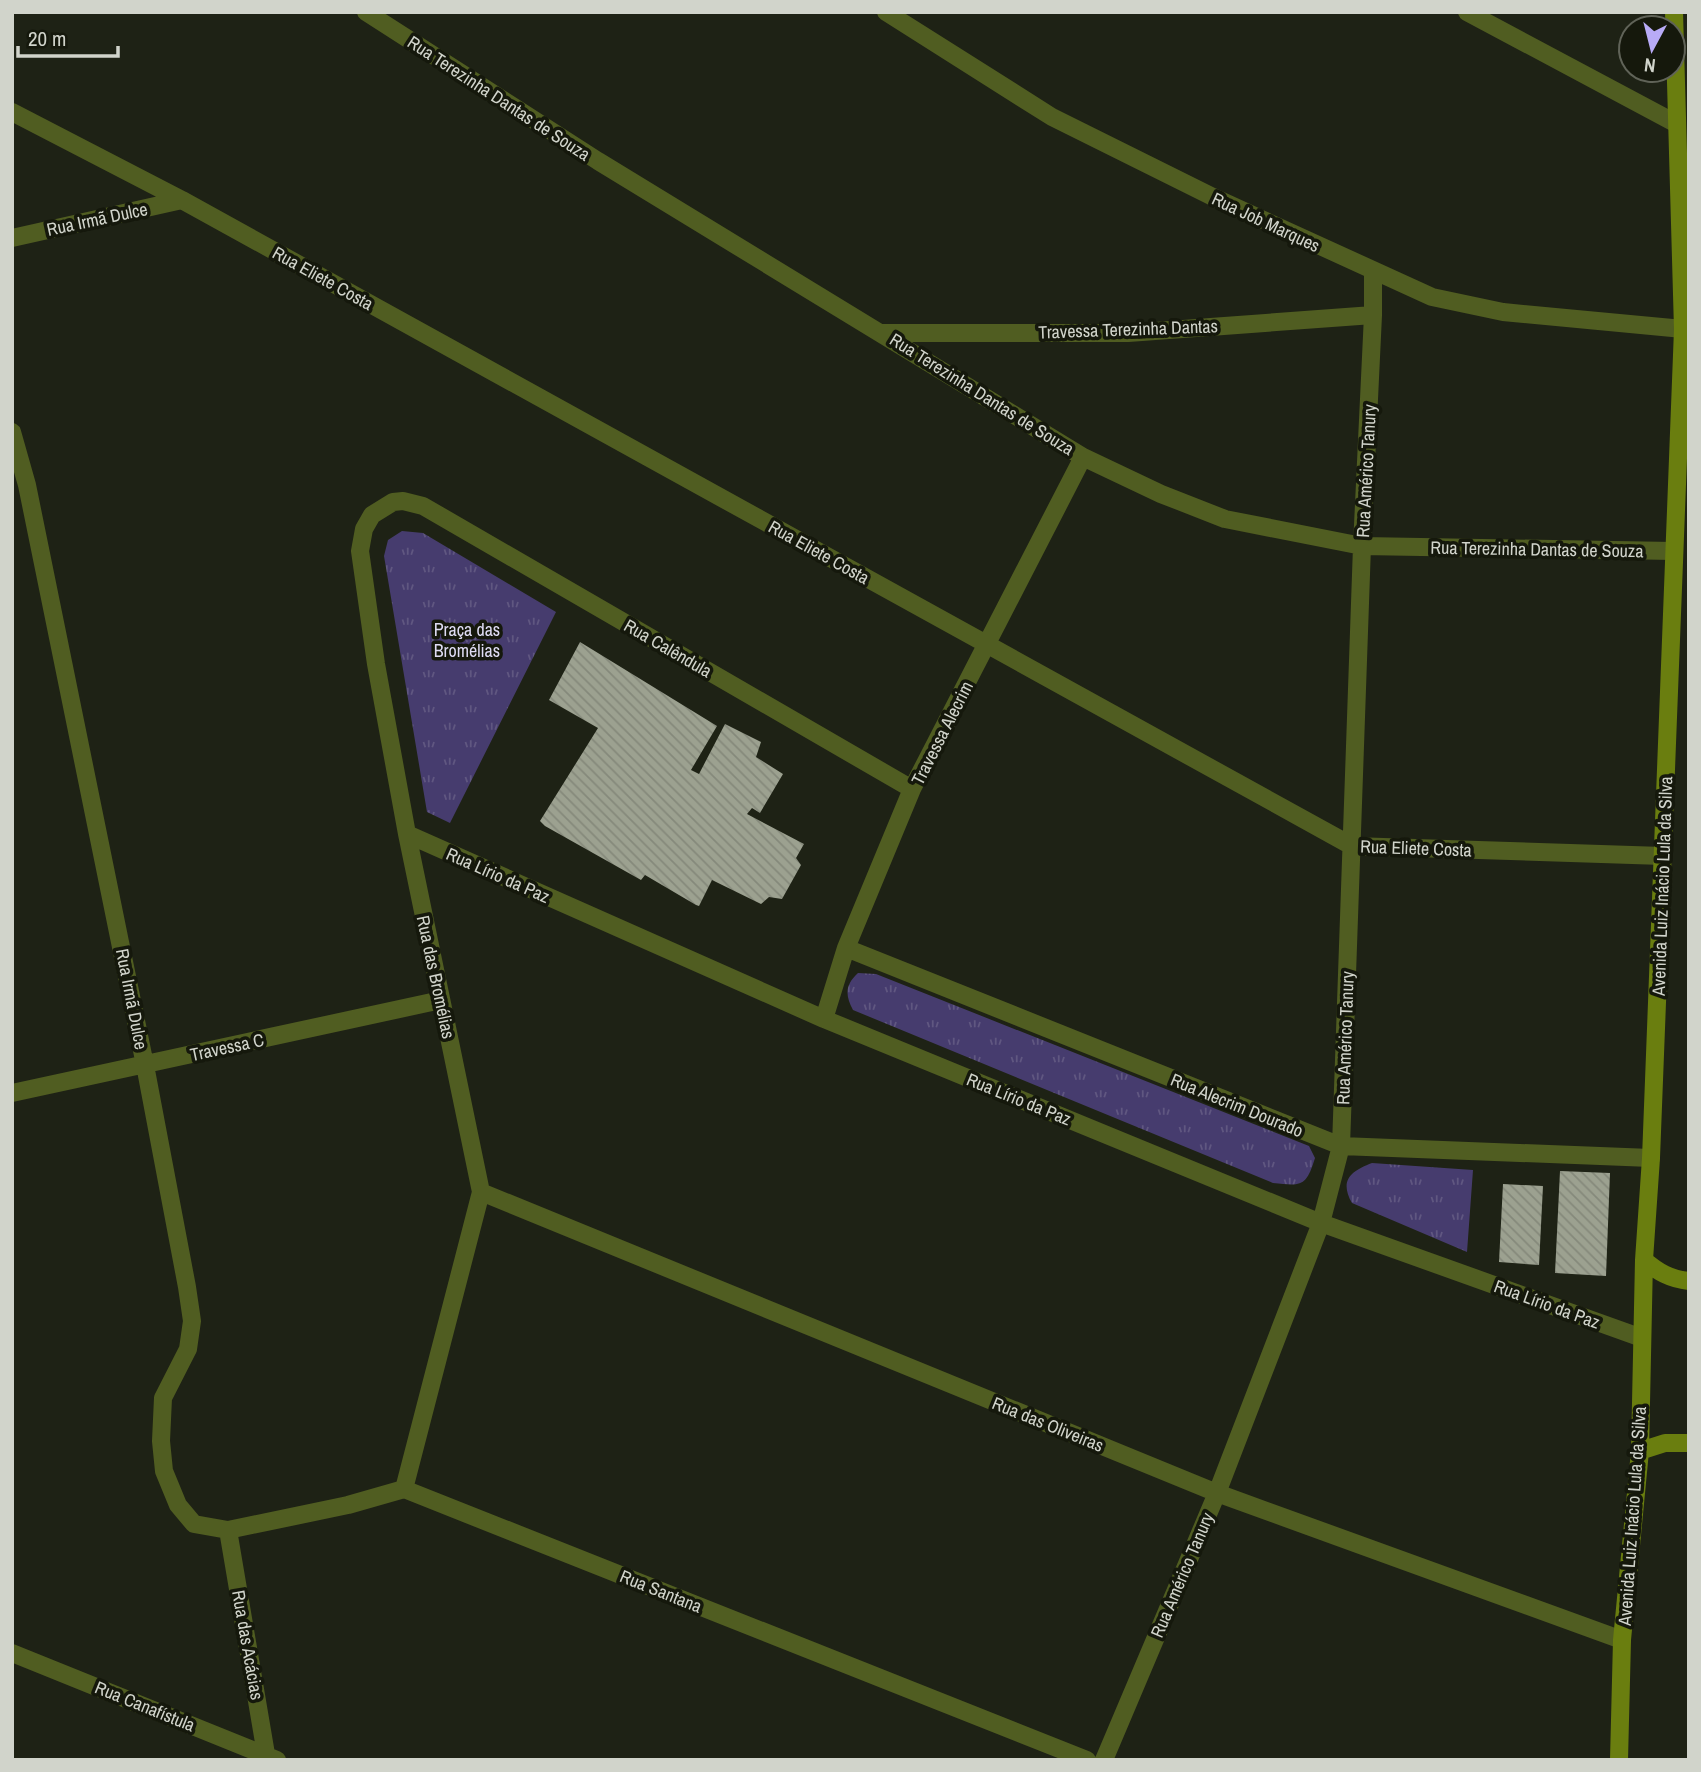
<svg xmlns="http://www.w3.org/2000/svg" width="1701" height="1772" font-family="'Archivo Narrow',sans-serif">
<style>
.grass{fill:url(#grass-tufts)}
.building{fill:url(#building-back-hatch)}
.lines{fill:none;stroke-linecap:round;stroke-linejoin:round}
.street{stroke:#505d21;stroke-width:18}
.secondary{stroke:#6a7e0f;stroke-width:18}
.labels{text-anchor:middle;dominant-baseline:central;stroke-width:7;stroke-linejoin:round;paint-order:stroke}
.street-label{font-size:18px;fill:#d1d4cb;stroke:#15180c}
.park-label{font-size:18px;fill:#dfdcf4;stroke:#15180c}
</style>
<defs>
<pattern id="grass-tufts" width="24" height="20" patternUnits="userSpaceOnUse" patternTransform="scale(1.75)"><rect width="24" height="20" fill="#463c6e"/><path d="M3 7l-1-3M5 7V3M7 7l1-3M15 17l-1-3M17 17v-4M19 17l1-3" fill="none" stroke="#605781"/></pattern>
<pattern id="building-back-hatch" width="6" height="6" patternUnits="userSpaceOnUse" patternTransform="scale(1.75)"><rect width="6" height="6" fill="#9ca190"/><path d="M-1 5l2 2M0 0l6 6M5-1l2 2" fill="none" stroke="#85897b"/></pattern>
</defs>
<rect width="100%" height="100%" fill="#1e2215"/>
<path class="grass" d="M402 531 423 533 556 612 450 823 427 812 384 556 388 540Z
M858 973 876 974 1309 1146 1315 1158C1306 1187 1302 1186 1273 1183L853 1010C845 995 845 985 858 973Z
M1372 1163 1473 1170 1467 1252 1352 1203C1339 1180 1351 1171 1372 1163Z"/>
<path class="building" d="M580 642 717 726 691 770 699 774 725 724 761 742 756 757 783 774 760 813 752 808 747 814 804 844 796 858 801 865 782 899 769 897 761 904 712 880 699 906 696 905 645 875 641 880 545 826 540 821 598 728 549 700Z
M1560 1171 1610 1173 1606 1276 1555 1273Z
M1503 1184 1543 1186 1539 1265 1499 1262Z"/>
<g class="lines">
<path class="street" d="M366 12 598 161 1083 457 1161 494 1225 519 1362 546 1674 551
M886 12 1052 117 1213 197 1432 297 1503 312 1683 329
M1467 12 1677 124
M12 112 182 200 1352 846 1663 856
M12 238 182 200
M882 333H1128L1373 315
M12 432 27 485 145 1065 187 1287 192 1321 188 1349 163 1398 161 1441 164 1471 178 1505 194 1524 228 1530 348 1505 404 1489 1087 1760
M407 834 824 1019 1321 1223 1642 1338
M846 948 1341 1146 1651 1158
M824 1019 846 948 912 789 1083 457
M12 1093 441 1000
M481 1192 1217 1493 1622 1640
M404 1489 481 1192 407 834 376 664 360 551 364 529 372 515 393 502 403 501 423 506 912 789
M228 1530 267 1760
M12 1653 277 1760
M1104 1760 1217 1493 1321 1223 1341 1146 1362 546 1373 315V271"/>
<path class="secondary" d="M1644 1260C1658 1272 1670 1279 1689 1281
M1640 1451 1665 1443H1689
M1619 1760 1622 1640 1640 1451 1644 1260 1651 1158 1683 329 1674 12"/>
</g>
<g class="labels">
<g class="street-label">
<text transform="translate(499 98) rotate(33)">Rua Terezinha Dantas de Souza</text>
<text transform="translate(97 219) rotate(-12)">Rua Irmã Dulce</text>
<text transform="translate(1266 222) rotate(25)">Rua Job Marques</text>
<text transform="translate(323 278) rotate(29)">Rua Eliete Costa</text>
<text transform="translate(1128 329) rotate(-2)">Travessa Terezinha Dantas</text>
<text transform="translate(982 394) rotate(32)">Rua Terezinha Dantas de Souza</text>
<text transform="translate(1366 471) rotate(-87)">Rua Américo Tanury</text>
<text transform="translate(1537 549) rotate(1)">Rua Terezinha Dantas de Souza</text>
<text transform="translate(819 552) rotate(29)">Rua Eliete Costa</text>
<text transform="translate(668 648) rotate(30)">Rua Calêndula</text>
<text transform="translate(942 733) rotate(-63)">Travessa Alecrim</text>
<text transform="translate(1416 848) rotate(2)">Rua Eliete Costa</text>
<text transform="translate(498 875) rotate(24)">Rua Lírio da Paz</text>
<text transform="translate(1662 886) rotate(-88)">Avenida Luiz Inácio Lula da Silva</text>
<text transform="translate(436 977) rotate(78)">Rua das Bromélias</text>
<text transform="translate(132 999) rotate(79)">Rua Irmã Dulce</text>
<text transform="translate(1345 1038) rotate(-88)">Rua Américo Tanury</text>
<text transform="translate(227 1047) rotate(-12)">Travessa C</text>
<text transform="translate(1019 1099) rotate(22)">Rua Lírio da Paz</text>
<text transform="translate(1237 1105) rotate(22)">Rua Alecrim Dourado</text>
<text transform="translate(1547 1304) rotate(20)">Rua Lírio da Paz</text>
<text transform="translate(1048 1424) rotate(22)">Rua das Oliveiras</text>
<text transform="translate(1632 1516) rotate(-86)">Avenida Luiz Inácio Lula da Silva</text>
<text transform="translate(1182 1575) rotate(-67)">Rua Américo Tanury</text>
<text transform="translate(661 1591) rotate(22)">Rua Santana</text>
<text transform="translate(248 1645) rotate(80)">Rua das Acácias</text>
<text transform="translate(145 1706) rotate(22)">Rua Canafístula</text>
</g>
<g class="park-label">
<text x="467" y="629">Praça das<tspan x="467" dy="21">Bromélias</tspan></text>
</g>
</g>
<rect width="1701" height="1772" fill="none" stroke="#d1d4cb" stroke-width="28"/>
<g transform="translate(1652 49) rotate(187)"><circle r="33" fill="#15180c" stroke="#606358" stroke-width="2"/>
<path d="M0-5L12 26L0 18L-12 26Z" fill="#b8abf7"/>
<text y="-10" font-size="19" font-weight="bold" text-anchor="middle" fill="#d1d4cb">N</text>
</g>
<path d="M18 46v10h100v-10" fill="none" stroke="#d1d4cb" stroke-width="3.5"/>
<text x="28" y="46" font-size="21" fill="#d1d4cb" stroke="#15180c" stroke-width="5" paint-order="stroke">20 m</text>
</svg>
